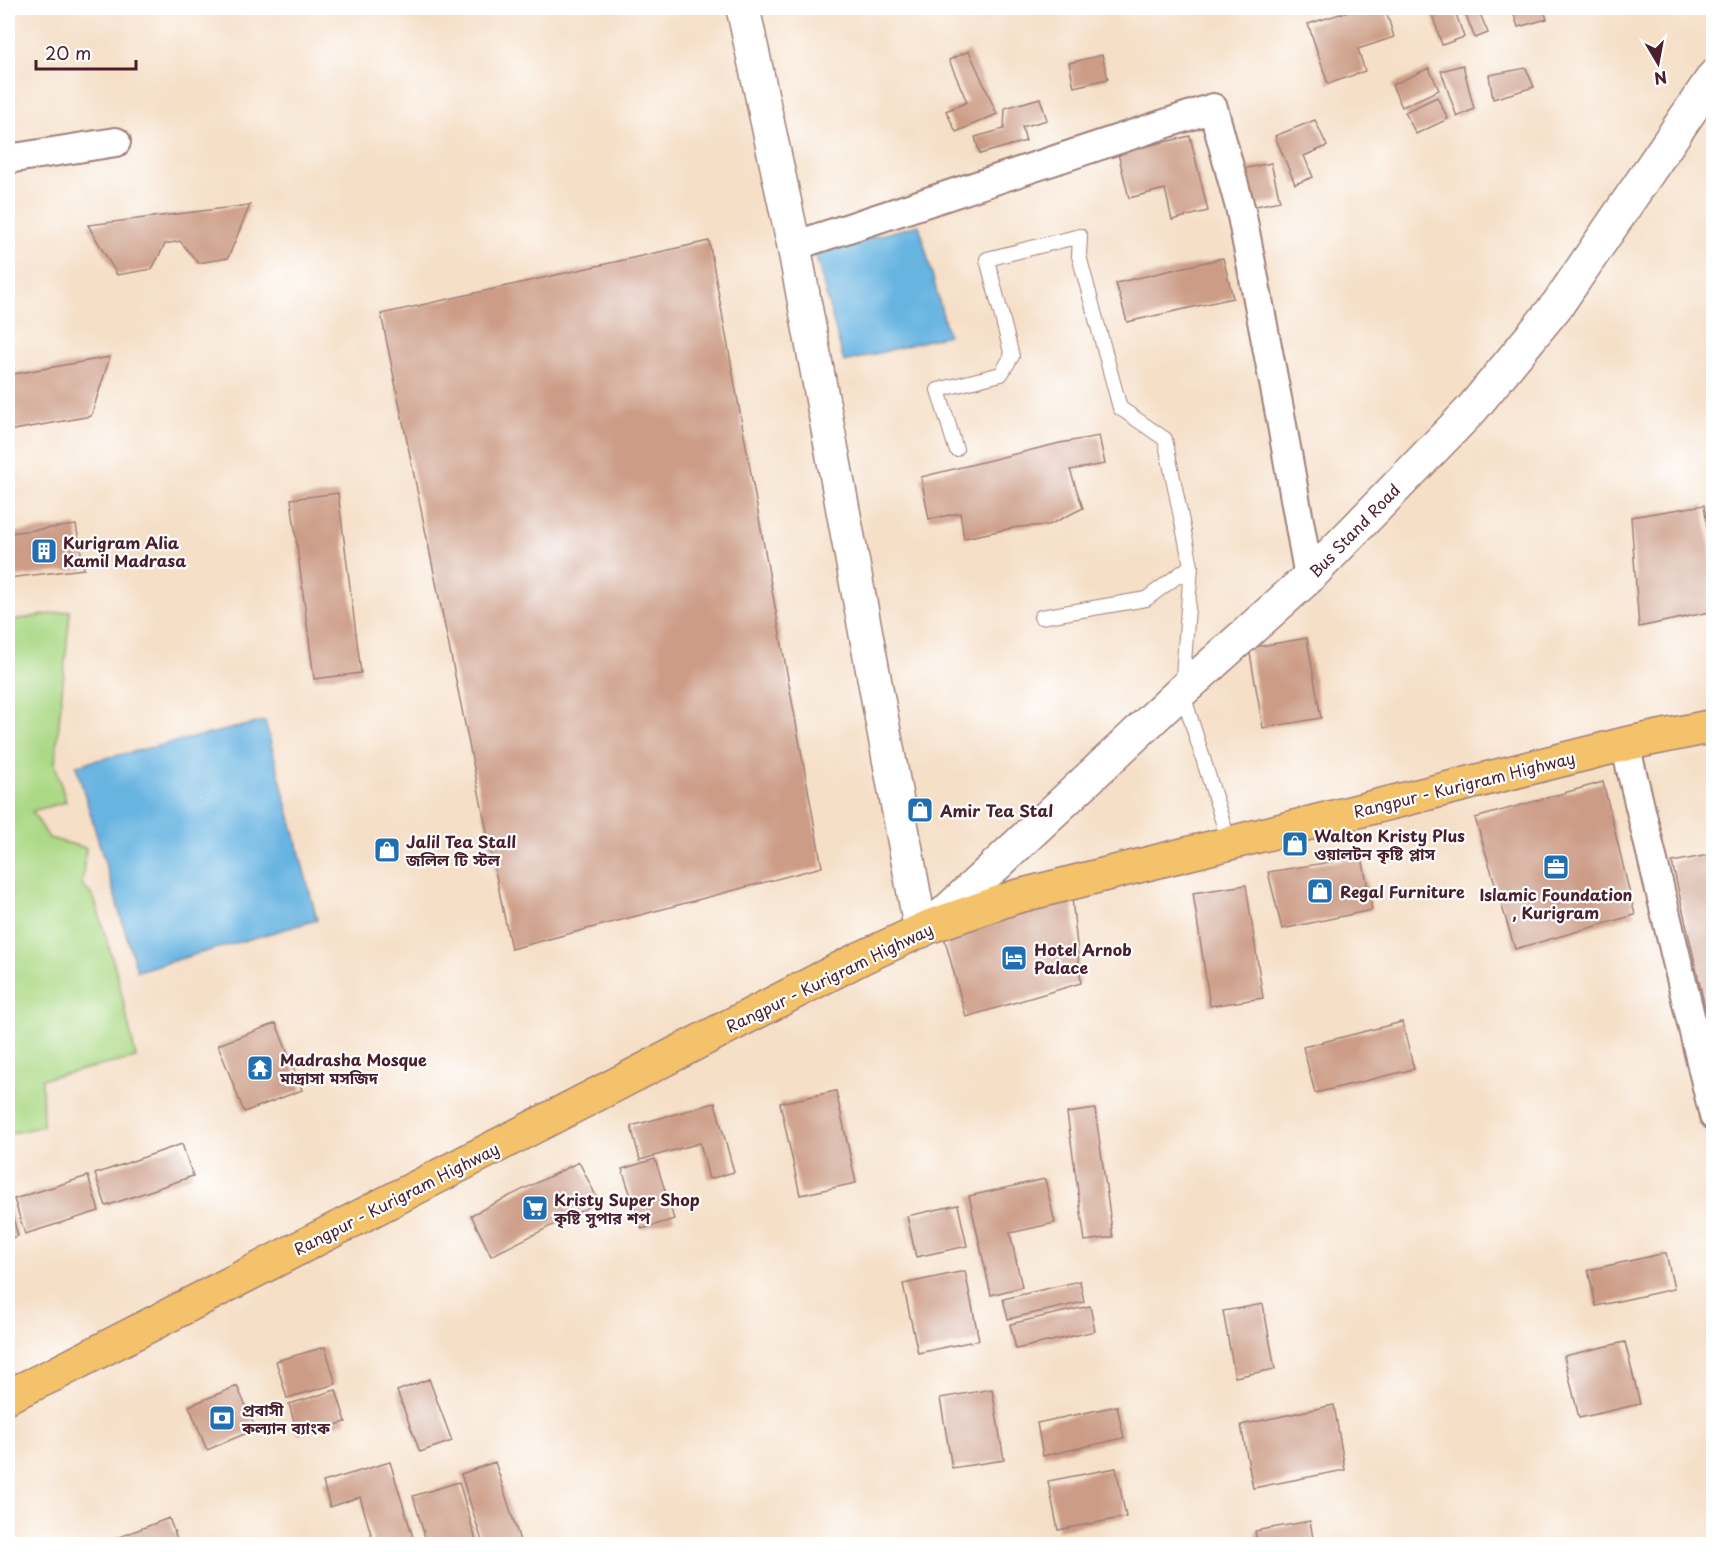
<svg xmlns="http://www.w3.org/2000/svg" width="1721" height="1552" font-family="'Playpen Sans','Noto Sans Bengali',sans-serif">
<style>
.green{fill:#acd986;stroke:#7b7c58;stroke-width:1.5}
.water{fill:#68b4e1;stroke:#596a86;stroke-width:1.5}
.building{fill:#cc9c86}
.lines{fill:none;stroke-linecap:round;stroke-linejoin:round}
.service-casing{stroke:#a07f79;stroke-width:16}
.minor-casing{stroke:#a07f79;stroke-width:32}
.tertiary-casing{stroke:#a07f79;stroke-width:36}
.trunk-casing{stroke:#a07f79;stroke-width:36}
.service{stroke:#fff;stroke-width:14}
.minor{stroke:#fff;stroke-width:28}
.tertiary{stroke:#fff;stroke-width:33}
.trunk{stroke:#f3c26a;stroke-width:33}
.labels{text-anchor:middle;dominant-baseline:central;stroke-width:4.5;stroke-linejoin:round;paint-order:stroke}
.street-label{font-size:16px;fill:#4a1f2b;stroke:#fff}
.poi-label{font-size:16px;font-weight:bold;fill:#4a1f2b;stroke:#fff;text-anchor:start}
</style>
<rect width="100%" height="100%" fill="#fff"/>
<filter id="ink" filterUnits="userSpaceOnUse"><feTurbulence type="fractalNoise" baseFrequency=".0167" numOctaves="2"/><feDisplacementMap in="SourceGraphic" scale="12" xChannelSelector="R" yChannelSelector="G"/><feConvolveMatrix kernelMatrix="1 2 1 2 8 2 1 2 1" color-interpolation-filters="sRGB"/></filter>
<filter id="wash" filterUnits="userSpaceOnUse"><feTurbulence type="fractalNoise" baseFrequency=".008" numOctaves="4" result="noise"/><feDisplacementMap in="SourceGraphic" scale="24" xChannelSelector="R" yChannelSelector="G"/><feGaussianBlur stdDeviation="1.35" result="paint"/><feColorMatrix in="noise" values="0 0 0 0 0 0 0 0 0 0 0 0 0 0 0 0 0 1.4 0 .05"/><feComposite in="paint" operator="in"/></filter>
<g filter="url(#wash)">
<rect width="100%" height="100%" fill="#f5dfc7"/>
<path class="green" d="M70 611 55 764 66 802 32 811 49 838 86 848 82 884 94 898 117 974 136 1058 42 1079 43 1126 8 1134V621Z"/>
<path class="water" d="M919 225 948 335 844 362 815 252Z
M265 721 317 920 137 971 76 765Z"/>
<g id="blocks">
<path class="building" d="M1301 8H1319L1302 12Z
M1359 8H1385L1394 37 1358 49 1365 71 1328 84 1308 24Z
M1430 8H1454L1464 37 1442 45Z
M1463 8H1487L1479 11 1488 33 1475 38Z
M1512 8H1543L1547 19 1518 27Z
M969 51 997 114 956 132 946 111 967 102 949 60Z
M1102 55 1108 79 1074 87 1069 63Z
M1463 65 1474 109 1457 117 1441 71Z
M1429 68 1439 90 1402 107 1392 85Z
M1526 68 1534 87 1493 99 1489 75Z
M1437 97 1448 119 1416 134 1405 112Z
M1040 98 1047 120 1022 127 1026 141 980 154 975 137 1004 129 1005 108Z
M1315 120 1327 146 1304 156 1313 177 1295 184 1275 136Z
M1190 136 1208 211 1172 220 1165 189 1129 198 1118 153Z
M1271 163 1280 201 1251 207 1242 169Z
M250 205 228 258 198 263 180 241 165 244 152 269 117 275 88 225Z
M709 241 822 867 511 949 381 314Z
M1223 258 1233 298 1127 322 1116 283Z
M110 357 91 416 8 431V375Z
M1099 436 1105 464 1070 470 1083 508 1049 525 1018 527 964 538 960 513 929 519 921 477 1060 443Z
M338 493 361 673 314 679 291 499Z
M1704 505 1714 578V611L1639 627 1631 517Z
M76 525 84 569 8 578V533Z
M1307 638 1321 718 1263 728 1249 648Z
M1603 782 1635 915 1515 949 1475 818Z
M1714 854V1023L1709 1025 1672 862Z
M1362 857 1372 910 1282 929 1268 872Z
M1246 885 1263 998 1210 1006 1193 893Z
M1072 898 1081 983 966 1017 943 933Z
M1402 1022 1414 1069 1315 1093 1303 1047Z
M276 1023 302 1090 244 1112 218 1045Z
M836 1091 856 1183 800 1195 780 1103Z
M715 1103 734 1172 709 1179 700 1143 640 1160 631 1126Z
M1095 1109 1113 1237 1085 1241 1067 1113Z
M182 1144 193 1176 106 1206 95 1174Z
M655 1159 674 1219 642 1229 622 1169Z
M579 1162 599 1202 491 1256 471 1215Z
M88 1176 99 1211 25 1234 14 1199Z
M1045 1179 1055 1223 1010 1233 1022 1287 991 1295 969 1196Z
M8 1199 18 1236 8 1239Z
M958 1205 967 1246 916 1257 907 1216Z
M1666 1253 1674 1289 1596 1306 1588 1270Z
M965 1271 979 1340 918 1353 903 1284Z
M1080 1281 1084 1302 1008 1319 1003 1299Z
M1263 1304 1275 1369 1235 1377 1223 1311Z
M1090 1306 1095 1331 1016 1349 1010 1324Z
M1625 1342 1640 1404 1579 1418 1564 1356Z
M325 1347 336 1384 287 1398 276 1361Z
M429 1379 452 1441 420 1452 397 1391Z
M237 1386 256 1429 207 1450 189 1406Z
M992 1389 1004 1460 952 1468 940 1398Z
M336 1390 346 1422 298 1435 289 1404Z
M1334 1405 1345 1470 1253 1488 1241 1425Z
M1117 1406 1124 1438 1043 1456 1037 1423Z
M390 1462 415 1544H374L360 1497 330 1507 323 1482Z
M495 1462 521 1544H483L461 1474Z
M1116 1468 1126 1517 1058 1530 1048 1481Z
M459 1482 477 1544H427L413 1496Z
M169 1518 179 1544H116L114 1539Z
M1310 1521 1314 1544H1257L1255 1531Z"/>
</g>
</g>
<g filter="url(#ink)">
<use href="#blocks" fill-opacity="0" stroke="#a07f79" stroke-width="1.5"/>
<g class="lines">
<defs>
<path id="service" d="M956 449 938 390 1001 374 1012 356 987 259 1080 236 1079 256 1120 408 1165 439 1191 566 1146 599 1041 617
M1191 566 1182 691 1229 842"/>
<path id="minor" d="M8 159 116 142
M794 246 1213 108 1241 211 1280 414 1309 577
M1625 744 1714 1116"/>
<path id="tertiary" d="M743 8 794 246 921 931
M931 926 1182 691 1309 577 1472 409 1558 304 1714 76"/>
<path id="trunk" d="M8 1396 57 1373 861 958 931 926 1015 897 1625 744 1714 726"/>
</defs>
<use href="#service" class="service-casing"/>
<use href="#minor" class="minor-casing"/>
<use href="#tertiary" class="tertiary-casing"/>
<use href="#trunk" class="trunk-casing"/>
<use href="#service" class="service"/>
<use href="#minor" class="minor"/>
<use href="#tertiary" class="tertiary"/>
<use href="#trunk" class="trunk"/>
</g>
</g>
<defs>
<symbol id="building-square" viewBox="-11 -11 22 22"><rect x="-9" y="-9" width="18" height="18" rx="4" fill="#1f6fb2" stroke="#fff"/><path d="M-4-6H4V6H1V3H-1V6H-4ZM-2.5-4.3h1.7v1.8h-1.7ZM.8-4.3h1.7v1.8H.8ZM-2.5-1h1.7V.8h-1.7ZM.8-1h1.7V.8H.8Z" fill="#fff"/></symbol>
<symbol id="shop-square" viewBox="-11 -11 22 22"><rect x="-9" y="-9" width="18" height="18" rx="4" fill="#1f6fb2" stroke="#fff"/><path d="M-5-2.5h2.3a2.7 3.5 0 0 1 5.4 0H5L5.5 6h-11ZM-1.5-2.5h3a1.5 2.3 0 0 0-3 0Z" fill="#fff"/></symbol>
<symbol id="office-square" viewBox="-11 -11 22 22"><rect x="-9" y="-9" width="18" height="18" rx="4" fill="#1f6fb2" stroke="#fff"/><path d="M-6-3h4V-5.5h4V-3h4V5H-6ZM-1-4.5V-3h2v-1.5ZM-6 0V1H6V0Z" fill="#fff"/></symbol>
<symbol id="hotel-square" viewBox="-11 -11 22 22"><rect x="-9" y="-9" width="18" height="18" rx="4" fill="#1f6fb2" stroke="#fff"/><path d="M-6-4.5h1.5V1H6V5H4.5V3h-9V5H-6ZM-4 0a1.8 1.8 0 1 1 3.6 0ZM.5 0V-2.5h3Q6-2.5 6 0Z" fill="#fff"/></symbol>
<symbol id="temple-square" viewBox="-11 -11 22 22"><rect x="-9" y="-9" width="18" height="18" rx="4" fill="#1f6fb2" stroke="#fff"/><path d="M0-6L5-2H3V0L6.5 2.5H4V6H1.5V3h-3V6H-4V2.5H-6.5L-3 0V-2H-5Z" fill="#fff"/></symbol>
<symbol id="supermarket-square" viewBox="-11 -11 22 22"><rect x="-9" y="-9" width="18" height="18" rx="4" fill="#1f6fb2" stroke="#fff"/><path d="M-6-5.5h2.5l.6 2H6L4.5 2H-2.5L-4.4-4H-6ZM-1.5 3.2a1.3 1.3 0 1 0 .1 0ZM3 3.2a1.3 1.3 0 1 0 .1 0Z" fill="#fff"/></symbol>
<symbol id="bank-square" viewBox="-11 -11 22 22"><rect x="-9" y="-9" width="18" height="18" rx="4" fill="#1f6fb2" stroke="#fff"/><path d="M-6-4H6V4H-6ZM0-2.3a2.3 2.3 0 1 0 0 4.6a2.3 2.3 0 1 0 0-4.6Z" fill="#fff"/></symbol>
</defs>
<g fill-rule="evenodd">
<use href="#building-square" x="29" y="536" width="30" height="30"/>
<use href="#shop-square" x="905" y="795" width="30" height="30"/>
<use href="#shop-square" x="1280" y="829" width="30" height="30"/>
<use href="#shop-square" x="372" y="835" width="30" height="30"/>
<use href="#office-square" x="1541" y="852" width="30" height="30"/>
<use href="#shop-square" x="1305" y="876" width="30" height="30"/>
<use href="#hotel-square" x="999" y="943" width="30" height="30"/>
<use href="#temple-square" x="245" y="1053" width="30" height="30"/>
<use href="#supermarket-square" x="520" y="1193" width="30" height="30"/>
<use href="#bank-square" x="207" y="1403" width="30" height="30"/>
</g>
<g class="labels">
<g class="street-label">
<text transform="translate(1354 530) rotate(-46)">Bus Stand Road</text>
<text transform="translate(1464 784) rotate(-14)">Rangpur - Kurigram Highway</text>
<text transform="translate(829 977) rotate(-26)">Rangpur - Kurigram Highway</text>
<text transform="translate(396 1198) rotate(-27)">Rangpur - Kurigram Highway</text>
</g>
<g class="poi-label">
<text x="63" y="542">Kurigram Alia<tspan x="63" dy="18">Kamil Madrasa</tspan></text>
<text x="940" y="810">Amir Tea Stal</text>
<text x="1314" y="835">Walton Kristy Plus<tspan x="1314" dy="18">ওয়ালটন কৃষ্টি প্লাস</tspan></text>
<text x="406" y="841">Jalil Tea Stall<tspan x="406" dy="18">জলিল টি স্টল</tspan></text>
<text x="1340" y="891">Regal Furniture</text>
<text x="1556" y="894" text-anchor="middle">Islamic Foundation<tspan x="1556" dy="18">, Kurigram</tspan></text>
<text x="1034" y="949">Hotel Arnob<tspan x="1034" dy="18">Palace</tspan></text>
<text x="280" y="1059">Madrasha Mosque<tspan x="280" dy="18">মাদ্রাসা মসজিদ</tspan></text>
<text x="554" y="1199">Kristy Super Shop<tspan x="554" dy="18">কৃষ্টি সুপার শপ</tspan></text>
<text x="242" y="1409">প্রবাসী<tspan x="242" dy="18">কল্যান ব্যাংক</tspan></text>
</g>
</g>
<rect width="1721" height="1552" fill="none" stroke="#fff" stroke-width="30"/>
<g transform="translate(1658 63) rotate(170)" stroke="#ffffff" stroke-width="4.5" paint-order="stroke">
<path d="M0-4.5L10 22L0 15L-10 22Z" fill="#4a1f2b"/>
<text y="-9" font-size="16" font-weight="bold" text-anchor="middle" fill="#4a1f2b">N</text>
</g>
<path d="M36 60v9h100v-9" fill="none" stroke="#4a1f2b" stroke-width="3"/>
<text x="45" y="60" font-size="18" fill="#4a1f2b" stroke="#ffffff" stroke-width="4.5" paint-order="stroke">20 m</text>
</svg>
